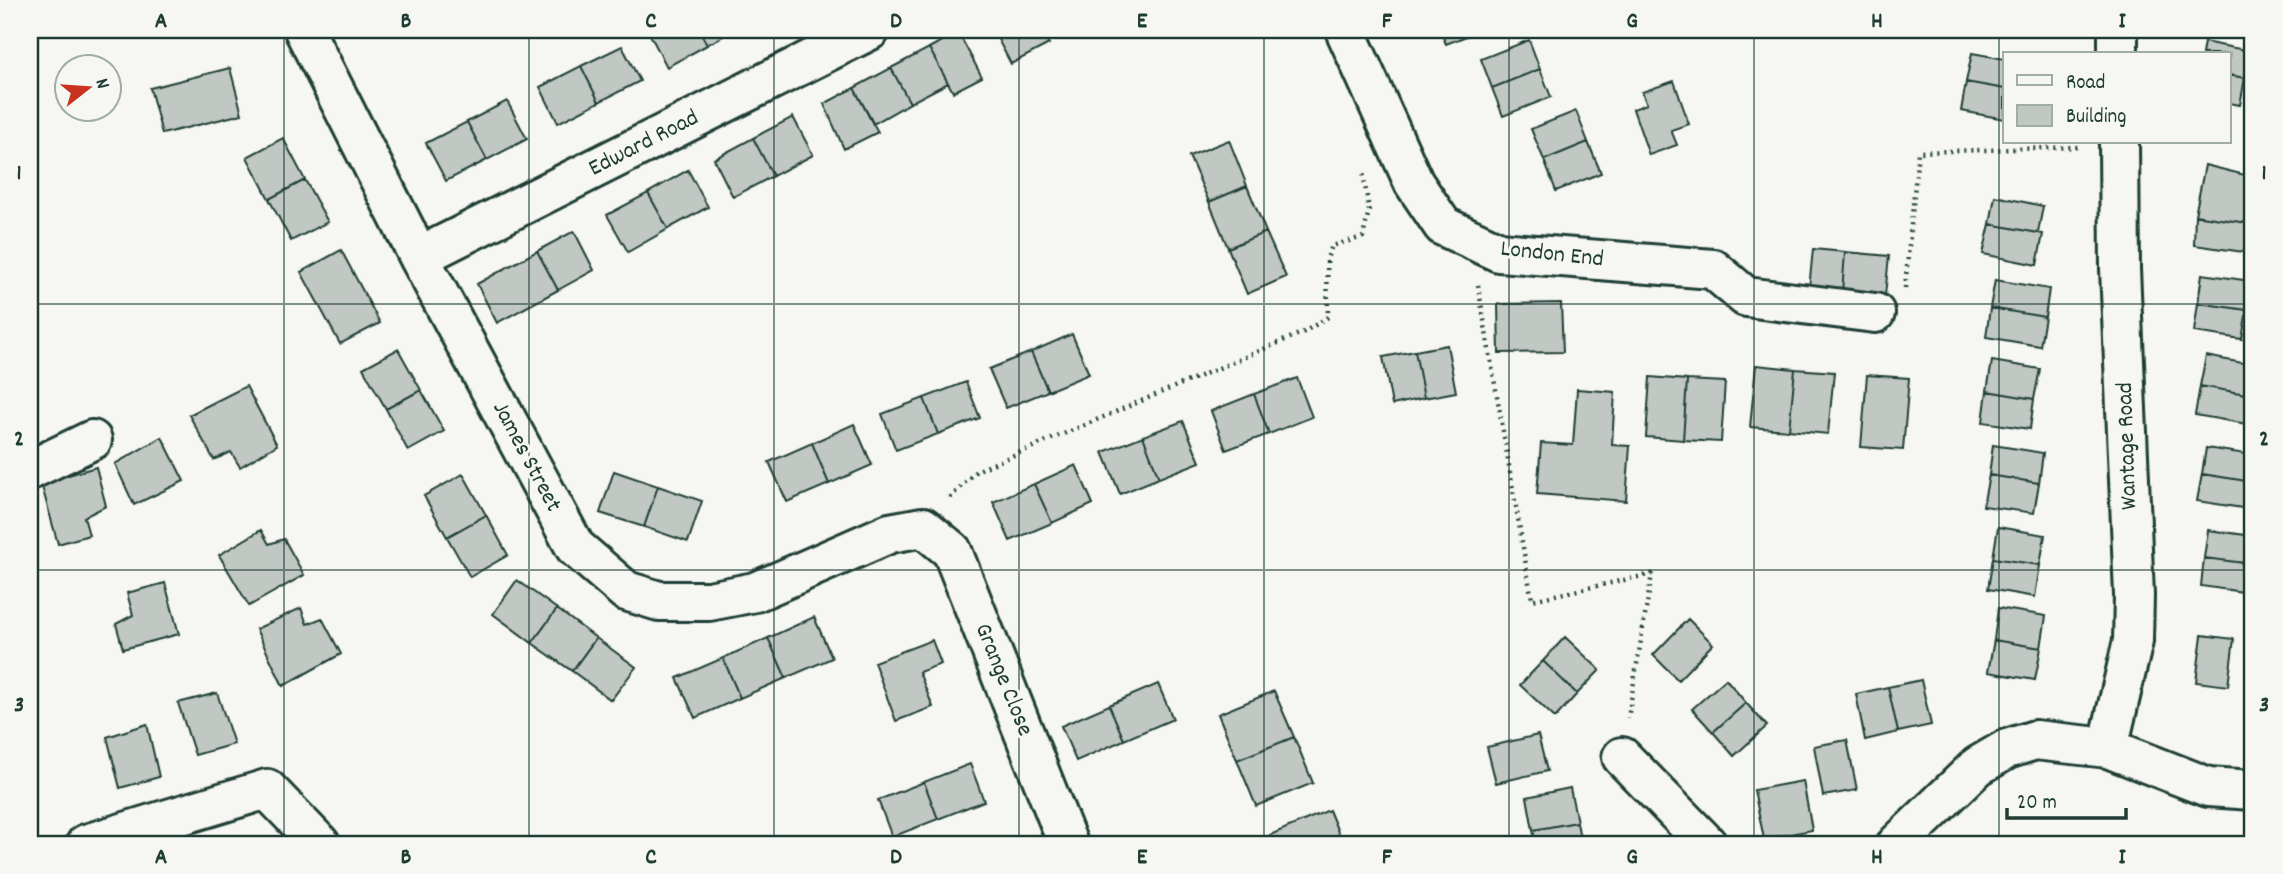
<svg xmlns="http://www.w3.org/2000/svg" width="2283" height="874" font-family="Dekko,sans-serif">
<style>
.building{fill:#c1c8c3;stroke:#1f3d34;stroke-width:2}
.lines{fill:none;stroke-linecap:round;stroke-linejoin:round}
.minor-casing{stroke:#1f3d34;stroke-width:44}
.path{stroke:#1f3d34;stroke-width:4.5;stroke-dasharray:2 5;stroke-linecap:butt}
.minor{stroke:#f6f6f2;stroke-width:38}
.grid{fill:none;stroke:#1f3d34;stroke-width:2;stroke-opacity:0.55}
.labels{text-anchor:middle;dominant-baseline:central;stroke-width:6;stroke-linejoin:round;paint-order:stroke}
.street-label{font-size:24px;fill:#1f3d34;stroke:#f6f6f2}
.neatline{fill:none;stroke:#1f3d34;stroke-width:2.5}
.grid-label{font-size:23px;text-anchor:middle;font-weight:bold;fill:#1f3d34}
</style>
<rect width="100%" height="100%" fill="#f6f6f2"/>
<filter id="ink" filterUnits="userSpaceOnUse"><feTurbulence type="fractalNoise" baseFrequency=".0143" numOctaves="2"/><feDisplacementMap in="SourceGraphic" scale="14" xChannelSelector="R" yChannelSelector="G"/><feConvolveMatrix kernelMatrix="1 2 1 2 8 2 1 2 1" color-interpolation-filters="sRGB"/></filter>
<g filter="url(#ink)">
<path class="building" d="M650 30H699L707 45 667 67 648 31Z
M699 30H734L707 45Z
M993 30H1041L1049 44 1011 64Z
M1440 30H1482L1446 44Z
M958 32 982 77 953 92 929 48Z
M1529 40 1540 69 1492 88 1481 59Z
M2204 42 2250 51 2245 78 2229 75V54H2202Z
M622 46 640 81 599 102 581 66Z
M929 48 948 83 910 103 891 68Z
M1972 53 2005 59V89L1966 82Z
M581 66 599 102 558 123 540 87Z
M230 68 242 114 162 134 150 88Z
M891 68 910 103 873 124 854 88Z
M1540 69 1551 97 1503 116 1492 88Z
M2229 75 2245 78 2240 105 2229 103Z
M1674 81 1689 124 1671 130 1677 145 1649 155 1633 109 1647 104 1642 92Z
M1966 82 2005 89V119L1961 111Z
M854 88 878 132 844 149 824 104Z
M507 101 527 139 487 160 467 122Z
M1576 111 1588 142 1544 160 1531 129Z
M793 117 813 155 773 176 753 138Z
M467 122 487 160 446 181 426 143Z
M283 138 305 180 269 199 247 157Z
M753 138 773 176 733 197 714 159Z
M1229 140 1247 186 1209 202 1189 156Z
M1588 142 1601 173 1556 191 1544 160Z
M2205 165 2253 177V224L2195 215Z
M688 170 708 207 668 229 648 193Z
M305 180 328 222 291 241 269 199Z
M1247 186 1266 232 1228 248 1209 202Z
M648 193 668 229 628 252 607 215Z
M1995 196 2043 206 2038 233 1990 224Z
M2195 215 2253 224 2251 253 2194 245Z
M1990 224 2043 234 2037 265 1983 254Z
M574 231 594 270 558 290 537 251Z
M1266 232 1286 277 1247 294 1228 248Z
M1813 249 1845 252 1842 293 1809 289Z
M341 250 380 323 340 344 301 272Z
M537 251 558 290 497 323 477 284Z
M1845 252 1889 256 1885 296 1842 293Z
M2202 274 2251 281 2247 310 2198 303Z
M1995 280 2049 289 2045 317 1990 308Z
M1561 303 1563 352 1499 353 1498 304Z
M2198 303 2247 310 2242 339 2194 332Z
M1990 308 2045 317 2040 346 1986 337Z
M1072 334 1089 374 1048 391 1031 352Z
M1447 345 1456 392 1424 398 1415 351Z
M398 349 421 390 386 409 363 368Z
M1415 351 1424 398 1392 405 1383 357Z
M1031 352 1048 391 1006 408 989 369Z
M2206 356 2253 365 2252 395 2200 386Z
M1992 361 2040 369 2034 399 1987 391Z
M1756 365 1795 369 1789 430 1750 427Z
M1795 369 1834 372 1828 434 1789 430Z
M1867 375 1909 378 1903 450 1861 447Z
M1650 377 1687 380 1683 440 1646 437Z
M1297 378 1312 417 1269 434 1254 394Z
M1687 380 1725 382 1721 442 1683 440Z
M966 382 980 418 938 434 924 398Z
M246 386 277 445 240 467 231 452 214 460 189 415Z
M2200 386 2252 395 2247 424 2195 415Z
M1577 389 1615 392 1612 445 1630 446 1626 501 1537 494 1541 443 1573 445Z
M421 390 444 431 408 451 386 409Z
M1987 391 2034 399 2030 429 1983 422Z
M1254 394 1269 434 1226 450 1211 411Z
M924 398 938 434 896 450 882 414Z
M1183 421 1200 462 1159 478 1143 436Z
M854 424 872 465 829 484 812 443Z
M1143 436 1159 478 1120 494 1103 452Z
M162 437 184 481 134 505 115 464Z
M812 443 829 484 787 502 769 462Z
M1993 445 2043 453 2039 483 1989 475Z
M2206 448 2253 455V482L2202 474Z
M1076 465 1093 504 1052 523 1034 484Z
M96 467 106 506 84 517 89 535 58 544 41 483Z
M614 471 658 486 644 527 600 513Z
M463 474 486 515 447 537 424 496Z
M2202 474 2253 482 2249 509 2197 501Z
M1989 475 2039 483 2034 513 1983 506Z
M1034 484 1052 523 1010 541 993 502Z
M658 486 702 501 688 542 644 527Z
M486 515 508 555 470 577 447 537Z
M1998 527 2045 535 2040 565 1993 558Z
M261 530 269 544 284 539 304 575 249 606 219 555Z
M2208 530 2253 536V564L2204 558Z
M1993 558 2040 565 2035 597 1988 589Z
M2204 558 2253 564 2250 593 2201 586Z
M517 580 557 609 532 643 493 614Z
M165 583 179 634 123 649 116 624 133 615 127 593Z
M301 608 307 624 322 618 341 654 283 686 256 629Z
M1998 608 2046 616 2041 648 1994 640Z
M557 609 596 638 572 671 532 643Z
M814 617 832 658 786 678 768 638Z
M1688 619 1713 644 1678 680 1653 655Z
M2202 635 2234 639 2228 686 2196 682Z
M1565 637 1600 670 1577 694 1543 661Z
M596 638 636 667 611 700 572 671Z
M768 638 786 678 740 698 723 658Z
M932 640 941 664 919 672 933 707 896 721 874 662Z
M1994 640 2041 648 2035 680 1988 672Z
M723 658 740 698 695 718 677 678Z
M1543 661 1577 694 1555 718 1520 685Z
M1726 679 1746 703 1713 732 1692 709Z
M1921 680 1931 725 1898 732 1888 687Z
M1158 684 1173 719 1124 740 1109 705Z
M1888 687 1898 732 1865 740 1856 694Z
M1274 691 1294 737 1237 760 1218 714Z
M217 693 234 744 195 755 178 703Z
M1746 703 1767 726 1734 756 1713 732Z
M1109 705 1124 740 1076 761 1061 726Z
M147 724 159 777 120 788 107 737Z
M1538 735 1547 771 1496 783 1487 747Z
M1294 737 1313 783 1256 806 1237 760Z
M1847 740 1857 790 1823 796 1814 746Z
M970 764 984 801 938 819 924 782Z
M1803 781 1812 830 1764 839 1754 790Z
M924 782 938 819 892 837 878 800Z
M1570 788 1577 822 1533 830 1527 797Z
M1329 810 1343 844H1274L1270 835Z
M1577 822 1581 844H1536L1533 830Z"/>
<g class="lines">
<defs>
<path id="minor" d="M304 30 419 257 575 547 626 591 659 601H709L755 592 890 533 923 527 952 551 1068 844
M1345 30 1414 183 1443 226 1499 252 1713 269 1746 297 1875 313
M2118 30V54
M419 257 870 30
M30 470 92 440
M2108 748 2133 641 2134 595 2120 269 2119 142
M1622 757 1707 844
M86 844 267 789 320 844
M1897 844 1978 766 2007 749 2035 740 2108 748 2208 787 2253 790"/>
</defs>
<use href="#minor" class="minor-casing"/>
<path class="path" d="M1478 285 1532 600 1652 574 1628 718
M1905 288 1918 152 2080 147
M950 498 976 471 1304 332 1328 317 1327 258 1332 246 1363 237 1369 210 1363 172"/>
<use href="#minor" class="minor"/>
</g>
</g>
<path class="grid" d="M284 30V844M529 30V844M774 30V844M1019 30V844M1264 30V844M1509 30V844M1754 30V844M1999 30V844M30 304H2253M30 570H2253"/>
<g class="labels">
<g class="street-label">
<text transform="translate(644 144) rotate(-27)">Edward Road</text>
<text transform="translate(1552 255) rotate(6)">London End</text>
<text transform="translate(2128 446) rotate(-92)">Wantage Road</text>
<text transform="translate(526 457) rotate(62)">James Street</text>
<text transform="translate(1003 680) rotate(68)">Grange Close</text>
</g>
</g>
<rect width="2283" height="874" fill="none" stroke="#f6f6f2" stroke-width="77"/>
<rect x="2003" y="52" width="228" height="91" fill="#f6f6f2" stroke="#a0aca6" stroke-width="2"/>
<rect x="2017" y="75" width="35" height="10" fill="#f6f6f2" stroke="#a0aca6" stroke-width="2"/>
<text x="2066" y="88" font-size="21" fill="#1f3d34">Road</text>
<rect x="2017" y="105" width="35" height="21" fill="#c1c8c3" stroke="#a0aca6" stroke-width="2"/>
<text x="2066" y="122" font-size="21" fill="#1f3d34">Building</text>
<g transform="translate(88 88) rotate(73)"><circle r="33" fill="#f6f6f2" stroke="#a0aca6" stroke-width="2"/>
<path d="M0-5L12 26L0 18L-12 26Z" fill="#c8321e"/>
<text y="-10" font-size="19" font-weight="bold" text-anchor="middle" fill="#1f3d34">N</text>
</g>
<path d="M2007 808v10h119v-10" fill="none" stroke="#1f3d34" stroke-width="3.5"/>
<text x="2017" y="808" font-size="21" fill="#1f3d34" stroke="#f6f6f2" stroke-width="5" paint-order="stroke">20 m</text>
<rect x="38" y="38" width="2206" height="798" class="neatline"/>
<g class="grid-label">
<text x="161" y="27">A</text>
<text x="406" y="27">B</text>
<text x="651" y="27">C</text>
<text x="896" y="27">D</text>
<text x="1142" y="27">E</text>
<text x="1387" y="27">F</text>
<text x="1632" y="27">G</text>
<text x="1877" y="27">H</text>
<text x="2122" y="27">I</text>
<text x="19" y="179">1</text>
<text x="2264" y="179">1</text>
<text x="19" y="445">2</text>
<text x="2264" y="445">2</text>
<text x="19" y="711">3</text>
<text x="2264" y="711">3</text>
<text x="161" y="863">A</text>
<text x="406" y="863">B</text>
<text x="651" y="863">C</text>
<text x="896" y="863">D</text>
<text x="1142" y="863">E</text>
<text x="1387" y="863">F</text>
<text x="1632" y="863">G</text>
<text x="1877" y="863">H</text>
<text x="2122" y="863">I</text>
</g>
</svg>
